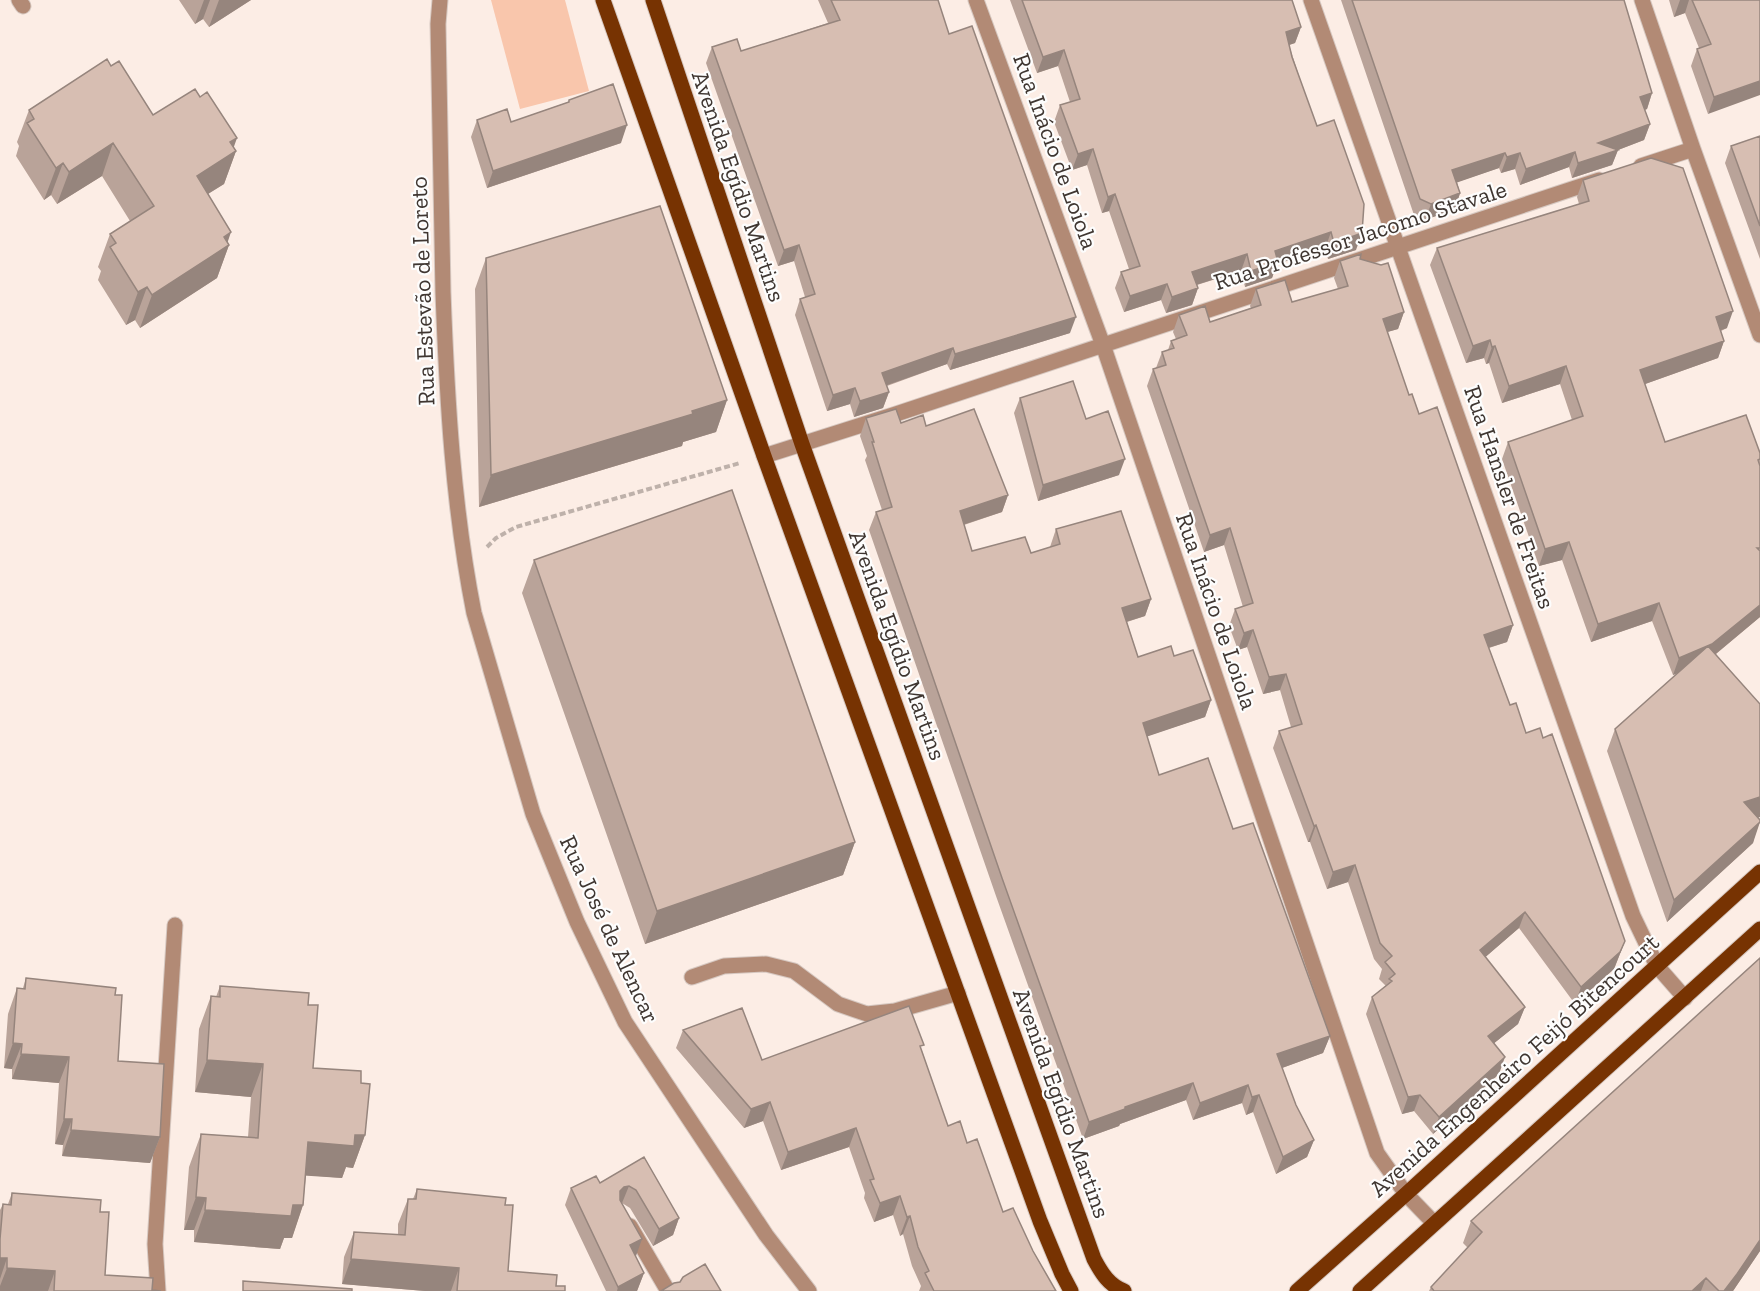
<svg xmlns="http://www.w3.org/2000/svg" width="1760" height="1291" font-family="'Zilla Slab',serif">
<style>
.green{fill:#f9c6ac}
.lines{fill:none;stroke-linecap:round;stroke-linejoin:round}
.minor-casing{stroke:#d6c8c1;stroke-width:17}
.major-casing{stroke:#d6c8c1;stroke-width:17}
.path{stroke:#beb1aa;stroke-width:4;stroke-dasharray:6 3;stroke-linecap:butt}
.minor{stroke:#b28a75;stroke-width:15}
.major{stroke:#773302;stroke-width:15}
.wall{fill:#b9a399}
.shaded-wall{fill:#96857d}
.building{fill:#d7beb2;stroke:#96857d;stroke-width:1.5}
.labels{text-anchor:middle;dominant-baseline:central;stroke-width:4.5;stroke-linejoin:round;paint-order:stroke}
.street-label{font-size:24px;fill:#3f3631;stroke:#fdfdfd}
</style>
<rect width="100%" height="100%" fill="#fcede5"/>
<path class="green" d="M491 0H565L589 91 520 109Z"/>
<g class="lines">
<defs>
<path id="minor" d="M19 0 23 6
M440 0 438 24C440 113 441 202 443 292 447 400 453 507 474 613L533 814 577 922 625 1022 766 1235 809 1291
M976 0 1103 345 1377 1153 1406 1194 1434 1223
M1311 0 1633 916 1657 966 1685 998
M1642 0 1693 149 1760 335
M1641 166 1693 149
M764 456 893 415 1599 180
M692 977 724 966 766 964 794 971 838 1004 867 1014 895 1011 958 993
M630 1226 668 1291
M158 1291 155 1244 175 925"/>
<path id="major" d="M603 0 764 456 1040 1221 1062 1274 1071 1291
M653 0 802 444 1094 1259C1102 1274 1109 1285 1124 1291
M1297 1291 1406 1194 1760 872
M1360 1291 1760 929"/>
</defs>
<use href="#minor" class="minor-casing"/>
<use href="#major" class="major-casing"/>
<path class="path" d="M487 547 496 538 516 527 740 463"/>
<use href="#minor" class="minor"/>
<use href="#major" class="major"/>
</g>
<path class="wall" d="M179 0H251L209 27 203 19 195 24Z
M818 0H938L949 34 1070 333 950 370 947 364 887 386 889 392 883 408 854 417 850 404 827 411 795 315 800 299 805 297 794 261 778 266 706 63 712 47 741 51 828 23Z
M1010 0H1292L1301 27 1295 43 1289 45 1356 250 1328 259 1325 249 1277 264 1272 278 1245 287 1241 271 1197 285 1198 288 1192 305 1166 313 1161 300 1124 312 1115 288 1121 272 1129 269 1109 211 1102 213 1087 165 1072 170 1054 122 1060 105 1070 102 1058 66 1037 73Z
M1341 0H1624L1652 93 1647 109 1645 110 1650 124 1644 140 1618 150 1612 165 1572 178 1569 167 1520 185 1515 169 1501 173 1499 168 1457 182 1460 193 1455 209 1425 220 1414 215Z
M1669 0H1760L1708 114 1691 66 1697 49 1699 48 1685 13 1674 17Z
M111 66 153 115 233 147 236 151 224 184 208 194 229 245 217 278 140 328 135 320 126 325 98 280 101 271 98 267 110 234 130 221 102 176 57 204 51 195 44 200 16 156 19 146 17 142 29 110Z
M569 100 621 143 487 188 471 137 477 120 511 122 568 102Z
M1760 136V259L1725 163 1731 146Z
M1583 180 1727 328 1721 331 1724 341 1718 358 1645 384 1665 442 1760 453V617L1716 654 1758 818 1753 843 1667 922 1607 751 1615 729 1678 673 1673 675 1652 621 1591 642 1562 560 1539 566 1502 459 1508 442 1572 420 1560 384 1502 403 1489 363 1486 364 1484 358 1466 363 1430 265 1437 248 1579 204 1577 197Z
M486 258 727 400 716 432 683 442 682 446 479 507 475 289Z
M1360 259 1404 312 1398 329 1387 332 1409 395 1419 414 1513 625 1507 642 1489 648 1510 705 1526 733 1543 738 1625 941 1614 969 1575 1004 1519 928 1485 957 1525 1007 1518 1024 1494 1043 1499 1074 1433 1134 1414 1111 1402 1114 1366 1014 1372 997 1386 986 1379 979 1382 969 1374 959 1348 882 1327 889 1310 842H1308L1273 748 1279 731 1291 727 1280 690 1263 694 1247 647 1238 650 1229 626 1235 609 1243 607 1224 545 1204 552 1147 386 1153 369 1156 368 1162 352 1168 350 1171 341 1176 339 1173 332 1179 315 1210 322 1251 308 1250 306 1256 289 1292 302 1338 289 1334 278 1340 261Z
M1020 398 1086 419 1119 475 1038 501 1014 413Z
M866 418 926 426 1008 495 1002 512 964 525 972 551 1031 553 1050 547 1056 529 1151 599 1145 616 1127 622 1138 657 1174 656 1211 700 1205 717 1147 736 1159 775 1233 829 1330 1036 1323 1053 1282 1068 1296 1105 1314 1140 1307 1157 1276 1174 1253 1112 1246 1115 1242 1103 1193 1120 1186 1100 1120 1124 1119 1126 1083 1139 996 896 869 530 876 512 882 510 865 460 867 456 860 436Z
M534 560 855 842 843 875 645 944 522 593Z
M26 978 115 995 118 1061 160 1137 150 1163 62 1156 63 1145 55 1144 59 1083 12 1079V1069L4 1068 8 1014 17 988H23Z
M220 986 308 1005 313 1068 361 1083 365 1135 353 1168 346 1167 342 1178 306 1175 303 1205 292 1238H284L280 1249 194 1242V1230H184L189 1167 201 1134 248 1137 251 1097 195 1092 199 1029 211 996 216 997Z
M683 1030 762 1060 922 1051 948 1126 967 1143 1003 1212 1033 1251 1056 1291H919L921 1286 912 1266 903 1234 900 1236 893 1215 874 1222 864 1198 865 1193 849 1147 781 1170 763 1121 744 1128 676 1048Z
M644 1157 679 1218 673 1235 653 1246 630 1208 622 1203 635 1256 644 1273 637 1291H606L565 1205 571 1188 600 1183Z
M417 1189 505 1205 508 1271 556 1286 565 1291H425L342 1284 344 1257 354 1232 398 1235V1224L408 1199H413Z
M12 1193 100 1212 105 1275 152 1290 161 1291H0V1210L3 1204H8Z
M1471 1221 1760 1251 1733 1291H1429L1431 1287 1468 1248 1463 1243Z"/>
<path class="shaded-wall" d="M204 0H210L203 19 195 24Z
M219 0H251L209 27Z
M1680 0H1689L1685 13 1674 17Z
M1301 27 1295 43 1280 48 1286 32Z
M1064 50 1058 66 1037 73 1043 57Z
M1760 81V95L1708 114 1714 97Z
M1652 93 1647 109 1635 113 1640 97Z
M1650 124 1644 140 1618 150 1612 165 1572 178 1578 163 1598 143Z
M627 125 621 143 487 188 493 171Z
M237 138 231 155 236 151 224 184 185 208 197 176 230 142Z
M113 143 102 176 57 204 69 172Z
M1093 149 1087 165 1072 170 1078 154Z
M1575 152 1569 167 1520 185 1526 169Z
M1505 153 1499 168 1447 186 1452 170Z
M1520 153 1515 169 1501 173 1507 157Z
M63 163 51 195 44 200 56 168Z
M1460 193 1455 209 1425 220 1431 204Z
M1115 194 1109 211 1102 213 1108 197Z
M231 232 226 247 229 245 217 278 140 328 152 295 224 237Z
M1331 232 1325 249 1277 264 1272 278 1245 287 1251 271 1275 251Z
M1362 233 1356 250 1328 259 1334 243Z
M799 245 794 261 778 266 784 250Z
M1247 254 1241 271 1186 288 1192 272Z
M1167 284 1161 300 1124 312 1130 296Z
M147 287 135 320 126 325 138 292Z
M1198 288 1192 305 1166 313 1172 297Z
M1733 311 1727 328 1710 334 1716 317Z
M1404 312 1398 329 1377 335 1383 319Z
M1076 317 1070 333 950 370 955 354Z
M1490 340 1484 358 1466 363 1473 346Z
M1724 341 1718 358 1634 388 1640 370Z
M1495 346 1489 363 1486 364 1492 347Z
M953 348 947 364 876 389 882 373Z
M1566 366 1560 384 1502 403 1509 386Z
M855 388 850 404 827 411 833 395Z
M889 392 883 408 854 417 860 401Z
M727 400 716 432 683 442 682 446 479 507 491 475Z
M1125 459 1119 475 1038 501 1043 485Z
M1008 495 1002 512 953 528 960 511Z
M1230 528 1224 545 1204 552 1210 535Z
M1569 542 1562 560 1539 566 1545 549Z
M1151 599 1145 616 1116 625 1122 608Z
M1659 603 1652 621 1591 642 1598 624Z
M1760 605V617L1706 662 1673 675 1679 658Z
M1513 625 1507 642 1478 651 1484 635Z
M1253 630 1247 647 1238 650 1244 633Z
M1286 674 1280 690 1263 694 1269 677Z
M1211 700 1205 717 1137 740 1143 723Z
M1760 797V817L1736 824 1744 802Z
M1760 822 1753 843 1667 922 1674 900Z
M1316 825 1310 842H1308L1314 826Z
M855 842 843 875 645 944 657 911Z
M1355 865 1348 882 1327 889 1333 872Z
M1525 912 1519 928 1474 967 1480 950Z
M1625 941 1614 969 1575 1004 1581 987Z
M1525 1007 1518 1024 1482 1053 1488 1036Z
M1330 1036 1323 1053 1271 1072 1277 1054Z
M13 1043 22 1044 12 1069 4 1068Z
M21 1054 69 1057 59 1083 12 1079Z
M1505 1057 1499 1074 1433 1134 1439 1117Z
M207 1060 263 1064 251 1097 195 1092Z
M1193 1083 1186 1100 1120 1124 1119 1126 1083 1139 1089 1122 1125 1107Z
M1248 1085 1242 1103 1193 1120 1200 1103Z
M1259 1095 1253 1112 1246 1115 1252 1097Z
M1420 1095 1414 1111 1402 1114 1408 1097Z
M770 1102 763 1121 744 1128 751 1109Z
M64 1119H72L63 1145 55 1144Z
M856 1128 849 1147 781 1170 788 1152Z
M71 1130 160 1137 150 1163 62 1156Z
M355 1135H365L353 1168 346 1167 342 1178 296 1175 308 1142Z
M1314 1140 1307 1157 1276 1174 1283 1157Z
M629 1186 622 1203 618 1204 620 1191 624 1187Z
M900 1196 893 1215 874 1222 880 1203Z
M196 1197 206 1198 194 1230H184Z
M293 1205H303L292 1238H284L280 1249 194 1242 205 1210Z
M910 1216 903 1234 900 1236 907 1217Z
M679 1218 673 1235 653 1246 659 1229Z
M642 1239 636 1256 624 1263 630 1245Z
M1760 1240V1251L1733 1291H1724Z
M0 1258H7L0 1279Z
M351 1259 459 1268 451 1291H425L342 1284Z
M7 1268 55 1271 48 1291H0V1286Z
M644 1273 637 1291H617L618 1287Z
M1706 1278 1701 1291H1692Z"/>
<path class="building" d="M831 0H938L949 34 972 26 1076 317 955 354 953 348 882 373 889 392 860 401 855 388 833 395 800 299 815 294 799 245 784 250 712 47 737 39 741 51 840 20Z
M1022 0H1292L1301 27 1286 32 1292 57 1317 126 1334 120 1364 204 1362 233 1334 243 1331 232 1275 251 1278 262 1251 271 1247 254 1192 272 1198 288 1172 297 1167 284 1130 296 1121 272 1140 266 1115 194 1108 197 1093 149 1078 154 1060 105 1080 99 1064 50 1043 57Z
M1352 0H1624L1652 93 1640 97 1650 124 1598 143 1618 150 1578 163 1575 152 1526 169 1520 153 1507 157 1505 153 1452 170 1460 193 1431 204 1420 199Z
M1692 0H1760V81L1714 97 1697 49 1711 44Z
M107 59 111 66 119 61 153 115 195 89 200 97 207 92 237 138 230 142 236 151 197 176 231 232 224 237 229 245 152 295 147 287 138 292 110 247 116 243 110 234 154 206 113 143 69 172 63 163 56 168 27 123 34 119 29 110Z
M613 84 627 125 493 171 477 120 507 109 511 122 569 102V100Z
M1760 136V226L1731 146Z
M1651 158 1683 168 1733 311 1716 317 1724 341 1640 370 1665 442 1746 415 1760 453V459L1758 460 1760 466V548H1757L1760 551V605L1712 644 1679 658 1659 603 1598 624 1569 542 1545 549 1508 442 1583 416 1566 366 1509 386 1495 346 1492 347 1490 340 1473 346 1437 248 1589 201 1583 180Z
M660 206 727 400 692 411 693 414 491 475 486 258Z
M1361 254 1360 259 1381 265 1388 263 1404 312 1383 319 1409 395 1412 394 1419 414 1437 407 1513 625 1484 635 1510 705 1516 703 1526 733 1540 728 1543 738 1552 734 1625 941 1620 952 1581 987 1525 912 1480 950 1525 1007 1488 1036 1505 1057 1439 1117 1420 1095 1408 1097 1372 997 1392 981 1389 979 1395 974 1385 962 1392 956 1380 943 1355 865 1333 872 1316 825 1314 826 1279 731 1302 724 1286 674 1269 677 1253 630 1244 633 1235 609 1253 603 1230 528 1210 535 1153 369 1166 365 1162 352 1174 348 1171 341 1187 335 1179 315 1205 306 1210 322 1261 305 1256 289 1285 280 1292 302 1348 286 1340 261Z
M1073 381 1086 419 1108 411 1125 459 1043 485 1020 398Z
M896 409 901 423 923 415 926 426 974 409 1008 495 960 511 972 551 1025 537 1031 553 1060 544 1056 529 1121 511 1151 599 1122 608 1138 657 1171 646 1174 656 1193 650 1211 700 1143 723 1159 775 1208 758 1233 829 1253 823 1330 1036 1277 1054 1296 1105 1314 1140 1283 1157 1259 1095 1252 1097 1248 1085 1200 1103 1193 1083 1125 1107V1109L1089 1122 1002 878 876 512 892 507 872 442H874L866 418Z
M732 490 855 842 657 911 534 560Z
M1708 646 1760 704V797L1744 802 1760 820V822L1674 900 1615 729Z
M1760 958V1240L1737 1274 1724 1291H1719L1706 1278 1692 1291H1434L1431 1287 1482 1232 1471 1221Z
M26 978 116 988 115 995H122L118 1061 164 1064 160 1137 71 1130 72 1119H64L69 1057 21 1054 22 1044 13 1043 17 988 25 989Z
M220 986 309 993 308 1005H318L313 1068 361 1071V1083L370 1084 365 1135H355L354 1146 308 1142 303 1205H293L291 1216 205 1210 206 1198 196 1197 201 1134 258 1138 263 1064 207 1060 211 996 220 997Z
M909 1006 924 1045 920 1046 948 1126 960 1121 967 1143 977 1139 1003 1212 1013 1208 1033 1251 1056 1291H934L925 1273 929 1271 918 1247 910 1216 907 1217 900 1196 880 1203 870 1180 874 1179 856 1128 788 1152 770 1102 751 1109 683 1030 742 1008 762 1060Z
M644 1157 679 1218 659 1229 636 1190 629 1186 624 1187 620 1191V1200L642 1239 630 1245 644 1273 618 1287 571 1188 596 1176 600 1183Z
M417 1189 506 1198 505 1205H513L508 1271 557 1275 556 1286H565V1291H457L459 1268 351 1259 354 1232 405 1235 408 1199H416Z
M12 1193 101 1200 100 1212H109L105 1275 153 1278 152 1290 161 1291H54L55 1271 7 1268V1258H0V1239L3 1204 11 1205Z
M705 1264 721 1291H661L674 1283 680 1282 683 1277Z
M243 1281 352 1289V1291H243Z"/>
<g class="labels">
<g class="street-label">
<text transform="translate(1056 151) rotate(70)">Rua Inácio de Loiola</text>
<text transform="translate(739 186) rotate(71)">Avenida Egídio Martins</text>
<text transform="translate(1360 235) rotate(-18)">Rua Professor Jacomo Stavale</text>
<text transform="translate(422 291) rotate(-92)">Rua Estevão de Loreto</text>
<text transform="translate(1510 497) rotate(71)">Rua Hansler de Freitas</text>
<text transform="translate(1217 611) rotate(71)">Rua Inácio de Loiola</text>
<text transform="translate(898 645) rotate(70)">Avenida Egídio Martins</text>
<text transform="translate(610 929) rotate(65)">Rua José de Alencar</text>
<text transform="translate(1514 1065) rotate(-42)">Avenida Engenheiro Feijó Bitencourt</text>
<text transform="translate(1062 1103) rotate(70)">Avenida Egídio Martins</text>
</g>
</g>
</svg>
